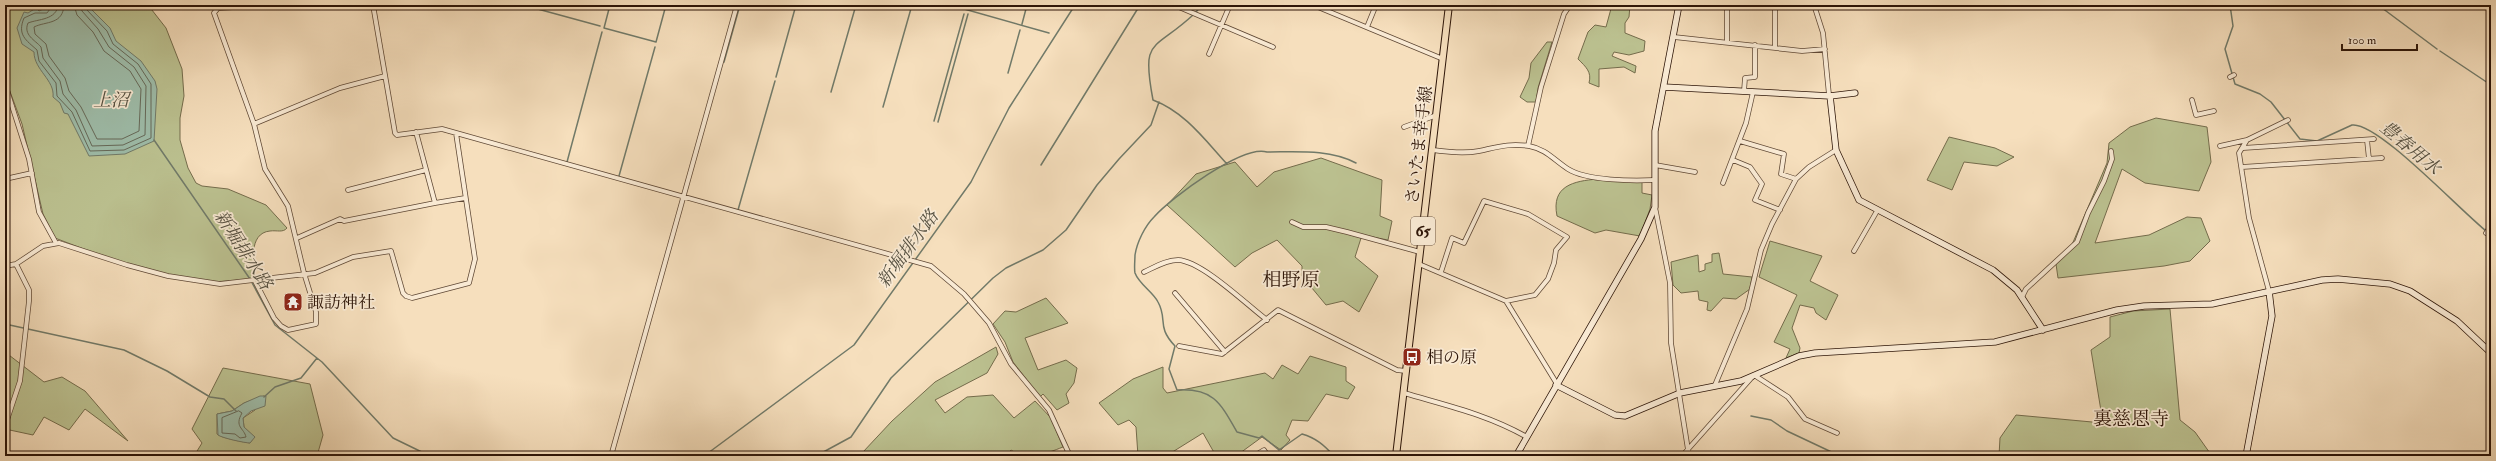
<svg xmlns="http://www.w3.org/2000/svg" width="2496" height="461" font-family="'IM FELL Double Pica','Noto Serif JP',serif">
<style>
.green{fill:#bcc291;stroke:#746c4c;fill-rule:evenodd}
.water{fill:#9ebdaa;stroke:#717a69}
.lines{fill:none;stroke-linecap:round;stroke-linejoin:round}
.shore{stroke:#666959;stroke-width:1}
.stream{stroke:#717a69;stroke-width:1.5}
.street-casing{stroke:#5f4835;stroke-width:5.5}
.secondary-casing{stroke:#2d1508;stroke-width:7}
.primary-casing{stroke:#2d1508;stroke-width:8}
.street{stroke:#f9ead4;stroke-width:4}
.secondary{stroke:#f9ead4;stroke-width:5.5}
.primary{stroke:#f6dfbd;stroke-width:6}
.labels{text-anchor:middle;dominant-baseline:central;stroke-width:3.5;stroke-linejoin:round;paint-order:stroke}
.shield{fill:#f9ead4;stroke:#6a5545;stroke-width:1}
.shield-label{font-size:16px;font-weight:bold;fill:#2d1508}
.street-label{font-size:17px;fill:#2d1508;stroke:#f9ead4}
.poi-label{font-size:17px;fill:#2d1508;stroke:#f9ead4;text-anchor:start}
.water-label{font-size:18px;font-style:italic;fill:#555041;stroke:#f9ead4}
.quarter-label{font-size:19px;fill:#2d1508;stroke:#f9ead4}
</style>
<rect width="100%" height="100%" fill="#f6dfbd"/>
<filter id="stains"><feTurbulence type="fractalNoise" baseFrequency=".005" numOctaves="4"/><feColorMatrix values="0 0 0 0 .2 0 0 0 0 .09 0 0 0 0 .02 0 0 0 .5 -.17"/></filter>
<radialGradient id="worn" r=".72"><stop offset=".6" stop-color="#630" stop-opacity="0"/><stop offset="1" stop-color="#630" stop-opacity=".3"/></radialGradient>
<path class="green" d="M5 5H148L166 28 182 69 184 96 180 118V140L188 168 196 183 202 186 228 189 266 205 287 228C283 233 277 230 270 231 248 233 253 265 256 279L212 282 171 275 115 261 55 238 43 214 22 124 5 78Z
M1612 5H1630L1629 17 1625 23V33L1645 41 1644 51 1629 55 1614 52 1612 56 1636 66 1635 73 1624 67 1599 69V87L1589 83C1592 72 1586 67 1578 59L1588 32 1595 25 1606 27Z
M1547 42H1552L1538 88 1536 102H1527L1520 97 1529 78 1531 63Z
M2156 118 2207 127 2211 162 2199 191 2145 183 2122 169 2095 243 2149 235 2187 217 2201 218 2210 241 2190 261 2164 266 2058 278 2056 264 2071 247 2107 163 2109 143 2130 127Z
M1949 137 1995 148 2014 157 1997 166 1964 162 1952 190 1927 180Z
M1321 158 1382 180 1380 216 1392 221 1388 240 1362 235 1355 257 1378 276 1359 312 1343 301 1326 305 1302 276V266L1277 240 1252 253 1235 267 1167 205 1196 174 1235 162 1257 187 1274 172Z
M1598 179 1642 182V193L1652 195 1650 209 1640 236 1606 230 1595 233 1557 216C1551 186 1573 181 1598 179Z
M1770 241 1822 256 1810 281 1838 295 1826 320 1816 313 1814 308 1800 305 1792 328 1800 348 1799 353 1786 358 1790 349 1774 342 1797 295 1759 277Z
M1719 253 1723 274 1752 277 1750 289 1736 299 1723 298 1711 311 1707 310 1708 302 1699 300 1698 291 1681 293 1673 285 1671 262 1698 255 1699 272 1705 270V264L1712 262V254Z
M1046 298 1068 323 1025 338 1038 370 1066 360 1077 368 1074 383 1066 394 1069 403 1057 410 1043 394 1040 397 1013 362 1005 342 993 324 1005 311 1016 312Z
M2170 309 2180 420 2195 432 2212 456H1999L2000 438 2016 415 2103 423 2091 350 2110 337V317L2133 311Z
M996 347 998 354 987 373 935 400 945 413 967 397 993 395 1014 418 1035 401 1051 418 1063 447C1045 454 1028 461 1011 450L1005 456H864L863 452 892 421 935 382Z
M5 352 44 382 62 377 85 391 128 441 85 409 69 430 44 417 33 435 5 429Z
M1310 356 1346 367V381L1355 387 1348 399 1326 394 1308 421 1292 420 1286 435 1290 440 1281 450 1262 437 1236 456H1216L1203 433 1166 456H1138L1136 427 1129 420 1118 425 1099 403 1133 379 1163 367V388L1167 393 1265 373 1273 379 1282 365 1298 374Z
M223 368 310 384 323 435 317 456H194L202 443 192 429ZM264 396 255 410 243 418 244 427 249 432 252 440 250 443C244 442 221 438 217 434V414L232 411 244 403Z"/>
<path class="water" d="M52 5 89 7 110 28 116 41 141 61 155 81 157 89 154 141 125 154 89 156 68 114 64 113 60 103 53 97C55 80 34 70 34 52L22 44 17 28 24 12 28 13 36 8 39 11Z
M260 396H266L265 406 251 411 243 418 244 427 255 437 250 443C245 443 222 438 218 435L217 414 232 411 244 403Z"/>
<g class="lines">
<path class="shore" d="M53 5 47 13H35L24 18C17 35 26 40 37 50L39 61 56 83 57 96 72 112 90 151 124 150 151 138V84L138 64 113 44 107 31 86 9 85 5
M58 5C57 20 38 19 28 23 23 35 35 40 41 47L43 58 60 81 63 94 76 110 92 146 123 145 145 135 146 86 134 67 109 47 98 29 82 11 80 5
M64 5C63 25 46 21 34 27L35 34 46 44 49 56 65 78 69 91 81 107 97 139H122L139 131 141 89 130 71 104 51 93 32 77 15 74 5
M239 411 242 413C234 427 244 428 246 437L240 438 235 434 222 433V418Z"/>
<path class="stream" d="M33 5 37 9
M523 5 600 26
M610 5 604 28 656 42 666 5
M950 5 1049 33
M2230 5 2233 26 2225 49 2235 84 2260 94 2271 102 2300 139 2317 141 2352 125C2378 121 2465 216 2491 235
M2378 5 2437 49
M970 8 971 5
M1196 12 1202 5
M1193 15C1153 52 1141 37 1153 100 1185 112 1205 140 1227 164
M1022 24 1027 5
M2440 51 2491 85
M724 62 740 5
M1008 73 1020 30
M776 77 796 5
M831 92 856 5
M883 107 912 5
M934 121 964 14
M938 122 968 14
M154 140 250 279 275 325 322 362 393 438 430 456
M567 162 602 32
M1041 165 1140 5
M619 176 655 47
M738 210 775 81
M5 324 124 350 167 371 210 397 224 399 236 411
M264 397 275 387 301 378 317 358
M1751 416 1771 420 1787 431 1840 456
M704 456 854 345 971 182 1009 108 1075 5
M816 456 851 437 891 378 993 278 1006 268 1043 250 1066 230 1097 185 1119 159 1151 125 1159 102
M1334 456C1324 445 1316 438 1302 434L1279 450 1262 436 1259 438 1237 432C1220 402 1213 388 1177 390L1169 369 1175 346C1156 326 1168 320 1158 302 1153 292 1139 284 1135 273 1134 269 1135 259 1135 255 1137 242 1145 226 1154 217 1171 198 1243 144 1267 152 1297 152 1329 149 1356 163"/>
<defs>
<path id="street" d="M373 5 395 133 397 135 442 129 931 266 964 294 989 323 1011 364 1049 410 1070 456
M1174 5 1273 47
M1313 5 1443 59
M1775 5V47
M1814 5 1823 33 1829 95
M1367 27 1376 5
M1674 37 1802 51 1825 49
M1727 42V5
M1209 54 1230 5
M2230 77 2234 75
M5 84 29 159 39 212 56 243
M1744 91 1745 78 1755 77V45
M2192 100 2196 115 2214 111
M254 124 340 88 385 76
M1404 127 1437 115
M416 132 435 203 465 198
M2367 140 2369 159
M1740 141 1784 154 1781 174 1796 179
M1528 146 1541 87 1564 14 1570 5
M2220 146 2247 140
M2243 148 2374 139
M1433 150C1448 152 1464 154 1479 151 1498 147 1509 143 1529 146 1546 149 1554 160 1568 169 1587 181 1633 181 1655 180
M1733 160 1750 167 1762 184 1755 200 1780 210
M1655 165 1695 172
M2242 167 2382 158
M5 179 32 173
M1723 183 1746 123 1753 92
M348 190 426 170
M1655 207 1670 283 1671 343 1689 456
M1292 222 1303 227H1326L1347 232 1420 252
M2486 233 2488 230
M297 238 340 219 344 221 435 203
M1854 251 1877 211
M1419 264 1506 301 1557 384
M5 266 16 264 43 246 59 243 127 265 168 276 220 284 315 273 353 257 391 251 403 293 406 296 412 298 469 283 475 259 456 133
M1144 272C1155 267 1166 260 1178 260 1202 261 1247 305 1267 320
M1441 272 1452 238 1464 243 1484 201 1528 214 1567 237 1556 250 1554 263 1548 279 1535 295 1506 301
M255 281 274 318 281 326 288 330 316 324V312L304 273 288 206 265 169 254 124 214 13 218 8 274 5
M2269 291 2249 218 2239 153 2247 140 2288 120
M1175 293 1225 352
M2022 297 2026 289 2077 242 2088 213 2104 181 2112 159 2111 151
M1179 346 1222 354 1278 310 1397 370 1406 371
M1715 385 1747 309 1761 250 1772 224 1796 179 1809 167 1836 150
M1404 393C1448 406 1486 414 1527 437
M5 426 20 381 29 301V290L16 264
M611 456 737 5
M1254 456 1264 450 1268 456
M1682 456 1754 375 1788 397 1805 419 1837 433"/>
<path id="secondary" d="M1664 87 1830 96 1855 93
M1830 96 1836 150 1859 200 1993 270 2017 290 2043 330
M1556 385 1615 415 1625 416 1680 393 1741 381 1799 356 1815 353 1995 342 2117 310 2144 306 2212 304 2322 280 2338 279 2390 284 2410 291 2457 321 2491 353
M1516 456 1641 239 1655 207V131L1679 5
M2246 456 2272 316 2269 291"/>
<path id="primary" d="M1396 456 1449 5"/>
</defs>
<use href="#street" class="street-casing"/>
<use href="#secondary" class="secondary-casing"/>
<use href="#primary" class="primary-casing"/>
<use href="#street" class="street"/>
<use href="#secondary" class="secondary"/>
<use href="#primary" class="primary"/>
</g>
<defs>
<symbol id="temple-square" viewBox="-11 -11 22 22"><rect x="-9" y="-9" width="18" height="18" rx="4" fill="#8f2418" stroke="#f9ead4"/><path d="M0-6L5-2H3V0L6.5 2.5H4V6H1.5V3h-3V6H-4V2.5H-6.5L-3 0V-2H-5Z" fill="#fff"/></symbol>
<symbol id="bus-square" viewBox="-11 -11 22 22"><rect x="-9" y="-9" width="18" height="18" rx="4" fill="#8f2418" stroke="#f9ead4"/><path d="M-5-6H5V4H4V6H2V4H-2V6H-4V4H-5ZM-3.5-4V0h7V-4ZM-3.5 1.2v1.5H-2V1.2ZM2 1.2v1.5H3.5V1.2Z" fill="#fff"/></symbol>
</defs>
<g fill-rule="evenodd">
<use href="#temple-square" x="282" y="291" width="22" height="22"/>
<use href="#bus-square" x="1401" y="346" width="22" height="22"/>
</g>
<g class="labels">
<rect class="shield" x="1411" y="217" width="24" height="28" rx="3"/>
<g class="shield-label">
<text x="1423" y="231">65</text>
</g>
<g class="street-label">
<text transform="translate(1419 145) rotate(-83)">さいたま幸手線</text>
</g>
<g class="poi-label">
<text x="307" y="302">諏訪神社</text>
<text x="1426" y="357">相の原</text>
</g>
<g class="water-label">
<text x="111" y="100">上沼</text>
<text transform="translate(2410 148) rotate(40)">豊春用水</text>
<text transform="translate(908 249) rotate(-54)">新堀排水路</text>
<text transform="translate(243 250) rotate(57)">新堀排水路</text>
</g>
<g class="quarter-label">
<text x="1291" y="280">相野原</text>
<text x="2131" y="419">裏慈恩寺</text>
</g>
</g>
<rect width="2496" height="461" fill="none" stroke="#f6dfbd" stroke-width="20"/>
<rect x="6" y="6" width="2484" height="449" fill="none" stroke="#2d1508" stroke-width="2"/>
<rect x="10" y="10" width="2476" height="441" fill="none" stroke="#2d1508"/>
<path d="M2342 44v6h75v-6" fill="none" stroke="#2d1508" stroke-width="2"/>
<text x="2348" y="44" font-size="12" fill="#2d1508" stroke="#f9ead4" stroke-width="3" paint-order="stroke">100 m</text>
<rect width="100%" height="100%" filter="url(#stains)"/>
<rect width="100%" height="100%" fill="url(#worn)"/>
</svg>
